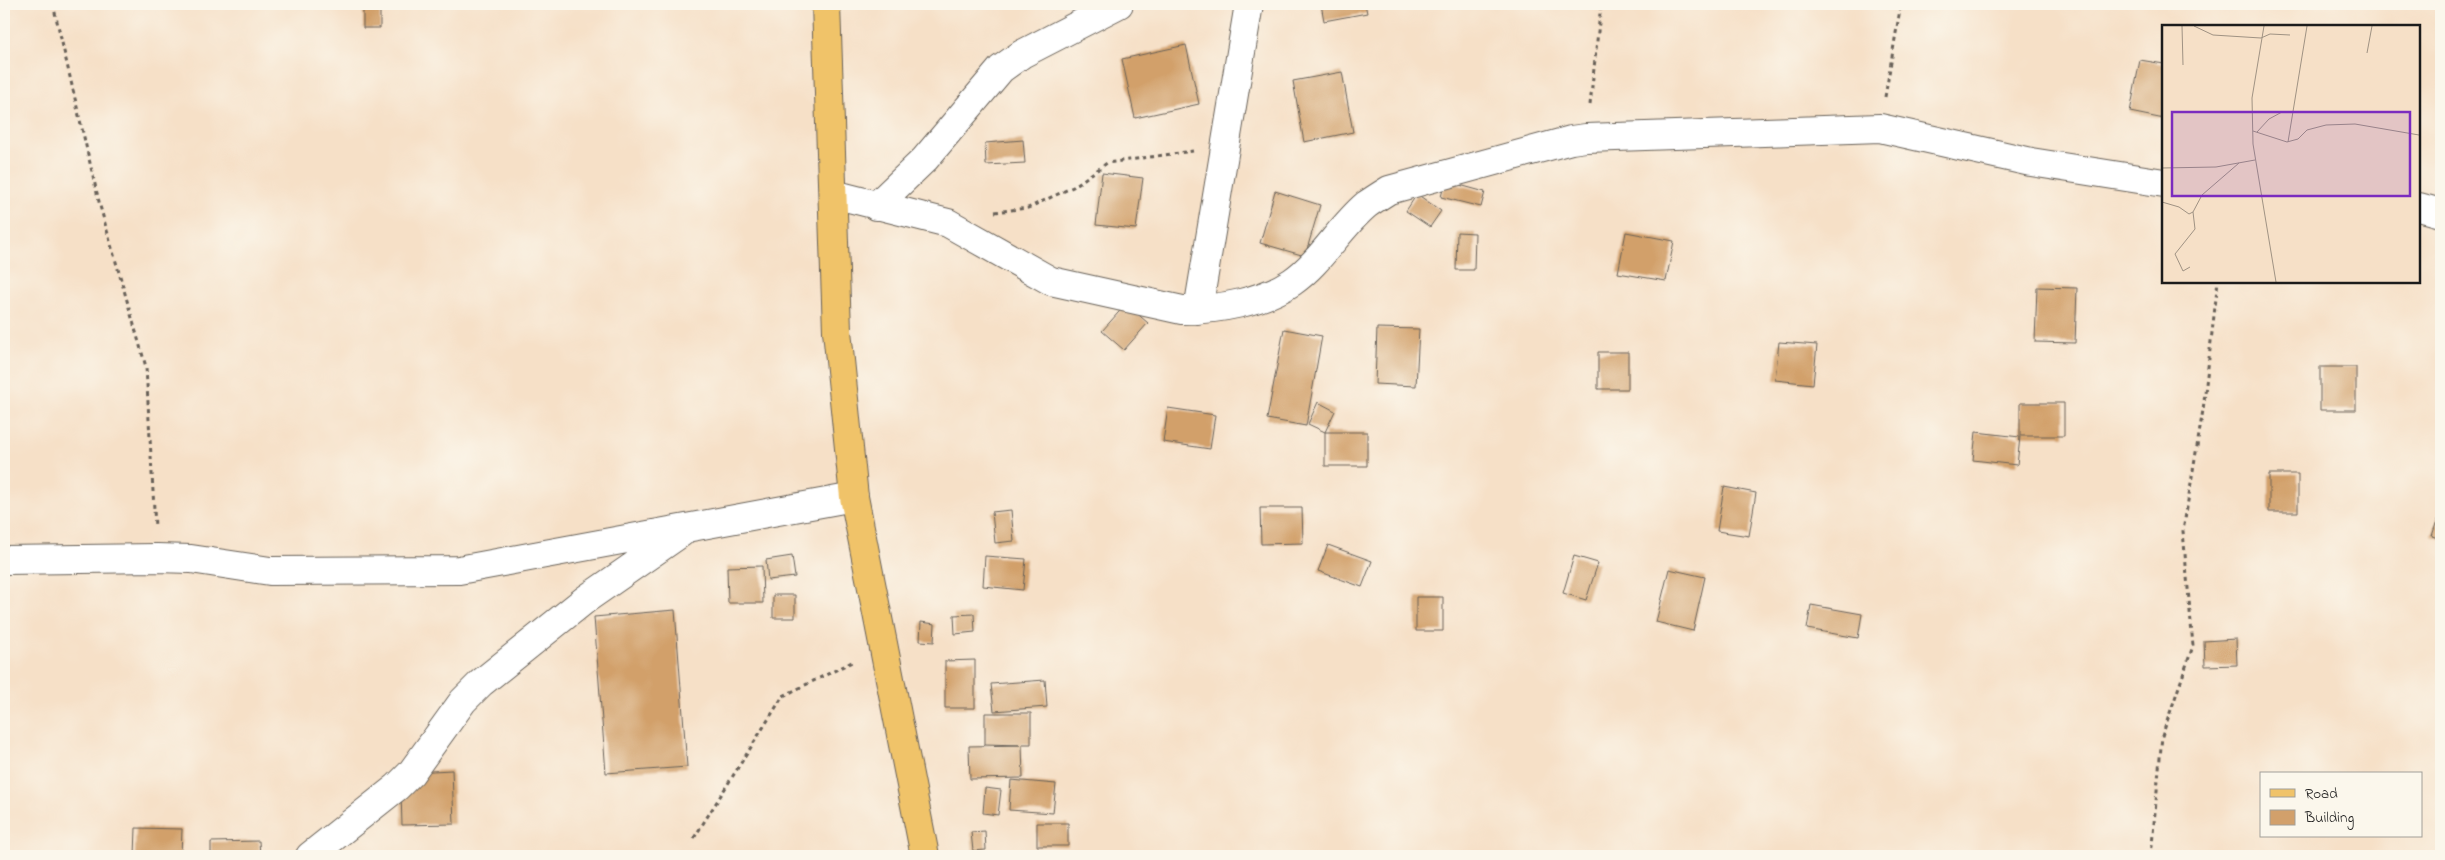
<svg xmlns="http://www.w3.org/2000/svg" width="2445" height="860" font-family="'Indie Flower',sans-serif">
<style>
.building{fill:#d2a06b}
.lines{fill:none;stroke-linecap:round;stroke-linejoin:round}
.minor-casing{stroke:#686158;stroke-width:30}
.major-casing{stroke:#686158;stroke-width:30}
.path{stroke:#686158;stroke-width:3;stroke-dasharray:4 4;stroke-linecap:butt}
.minor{stroke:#fff;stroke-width:28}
.major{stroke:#f0c369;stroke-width:28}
.inset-road{fill:none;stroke:#9f9283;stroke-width:1}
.view{fill:#7b2cbf;fill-opacity:0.15;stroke:#7b2cbf;stroke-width:2.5}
.inset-edge{fill:none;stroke:#1c1c1c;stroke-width:2.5}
</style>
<rect width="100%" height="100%" fill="#fbf7ec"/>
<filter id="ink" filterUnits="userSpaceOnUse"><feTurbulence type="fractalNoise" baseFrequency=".02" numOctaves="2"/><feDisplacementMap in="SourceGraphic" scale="10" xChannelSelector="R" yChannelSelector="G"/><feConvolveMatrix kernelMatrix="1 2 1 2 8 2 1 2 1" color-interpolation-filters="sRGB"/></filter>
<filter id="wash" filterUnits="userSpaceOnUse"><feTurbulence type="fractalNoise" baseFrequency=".0096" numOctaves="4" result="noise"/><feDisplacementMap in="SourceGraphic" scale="20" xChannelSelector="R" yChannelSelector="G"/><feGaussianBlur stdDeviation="1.12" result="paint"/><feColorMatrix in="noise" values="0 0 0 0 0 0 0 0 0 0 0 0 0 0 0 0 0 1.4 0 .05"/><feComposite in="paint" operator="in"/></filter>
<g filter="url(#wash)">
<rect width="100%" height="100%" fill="#f6e0c7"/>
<g id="blocks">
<path class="building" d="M363 4H380V28H363Z
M1321 4H1365L1367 13 1324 21Z
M1186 45 1199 104 1135 118 1122 59Z
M2140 60 2164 64V119L2130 112Z
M1342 72 1353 132 1304 142 1293 81Z
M1023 140 1025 163 986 165 985 143Z
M1102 173 1143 178 1136 229 1096 225Z
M1445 181 1485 192 1481 207 1441 197Z
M1275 191 1320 205 1305 256 1260 243Z
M1417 194 1441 211 1430 227 1406 211Z
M1457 232 1475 233 1474 270H1456Z
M1626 232 1674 241 1666 281 1618 273Z
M2037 287 2077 288 2075 343 2035 342Z
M1126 304 1148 323 1124 350 1102 331Z
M1377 328 1419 329 1416 386 1375 384Z
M1284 329 1322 336 1306 426 1267 419Z
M1779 342 1817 345 1813 384 1775 380Z
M1598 352H1628V389H1598Z
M2320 367H2356V410H2320Z
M1318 402 1335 411 1325 432H1367V466H1325V432L1308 424Z
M2020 403H2064V436H2020Z
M1168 408 1215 415 1210 449 1163 442Z
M1976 432 2020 437 2017 465 1973 460Z
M2269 474H2298V512H2269Z
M1724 487 1756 493 1749 536 1717 531Z
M1260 508H1302L1303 543 1261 544Z
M2441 508V539L2432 536Z
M1011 510 1014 541 995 543 992 512Z
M1328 545 1372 561 1362 587 1318 571Z
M792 556 795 577 768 580 766 560Z
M985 556 1026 559 1023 590 983 586Z
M1574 556 1598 563 1586 600 1563 593Z
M762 566 763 603H728L727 567Z
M1669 569 1705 577 1693 631 1656 622Z
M773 595H795V618H773Z
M1416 597H1443V631H1416Z
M1811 605 1862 614 1858 638 1807 629Z
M675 610 687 767 606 773 594 617Z
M974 614 975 632 955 634 954 615Z
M921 622 935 624 934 642 920 641Z
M2236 639 2237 665 2205 666 2204 641Z
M975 660V708H945V661Z
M1045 680 1047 707 994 711 991 684Z
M985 713H1031V744H1022L1023 778 970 779 969 746 1020 745 985 744Z
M452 770 454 824 402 825 401 792 413 791V772Z
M1011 780 1056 784 1053 813 1009 810Z
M985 788 1001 790 998 815 983 813Z
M1037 823H1068V846H1037Z
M136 828 182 829 181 856H135Z
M985 831 986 850 973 851 971 832Z
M259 841 260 856H211V842Z"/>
</g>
</g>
<g filter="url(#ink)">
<use href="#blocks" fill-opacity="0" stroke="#686158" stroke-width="1"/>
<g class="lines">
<defs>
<path id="minor" d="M833 194 948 223 1051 281 1182 310C1217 310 1262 302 1292 282 1321 262 1339 228 1366 205 1373 200 1381 195 1389 190L1571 140 1586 138 1880 128 2031 162 2164 183
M876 206 925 159 1001 69 1022 54 1119 4
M2419 207 2441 213
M1198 310 1249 4
M4 560 157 558 191 559 270 571 459 570 854 497
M310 856 397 787 411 773 463 701 481 683 586 599 681 533"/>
<path id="major" d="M826 4 837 331 854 497 925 856"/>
</defs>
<use href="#minor" class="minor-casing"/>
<use href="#major" class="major-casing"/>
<path class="path" d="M53 4 100 206 146 367 155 527
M1885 97 1901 4
M1590 105 1601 4
M995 212 1028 208 1073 187 1107 163 1193 151
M694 838 783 696 854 661
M2151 856 2162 736 2193 646 2183 531 2203 410 2218 281"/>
<use href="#minor" class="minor"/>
<use href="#major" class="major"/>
</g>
</g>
<g transform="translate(2162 25)">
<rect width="258" height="258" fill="#f6e0c7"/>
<path class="inset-road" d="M20 1 21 40M32 1 51 10 99 13 108 9 128 10M102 1 90 73 91 119 114 257M205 28 210 1M91 106 125 117 136 114 145 105 164 100 193 99 257 110M95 107 107 94 120 87M126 117 145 1M0 143 54 142 93 135M0 177 17 182 27 189 31 187 40 170 77 138M28 242 21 246 13 229 33 204 31 187"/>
<path class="view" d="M10 87H248V171H10Z"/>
<rect width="258" height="258" class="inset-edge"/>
</g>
<rect width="2445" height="860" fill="none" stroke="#fbf7ec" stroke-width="20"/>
<rect x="2260" y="772" width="162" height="65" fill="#fbf7ec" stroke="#a29f99"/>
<rect x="2270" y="789" width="25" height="8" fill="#f0c369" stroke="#a29f99"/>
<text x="2305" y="798" font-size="15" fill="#1c1c1c">Road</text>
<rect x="2270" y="810" width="25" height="15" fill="#d2a06b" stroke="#a29f99"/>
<text x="2305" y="822" font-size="15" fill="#1c1c1c">Building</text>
</svg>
